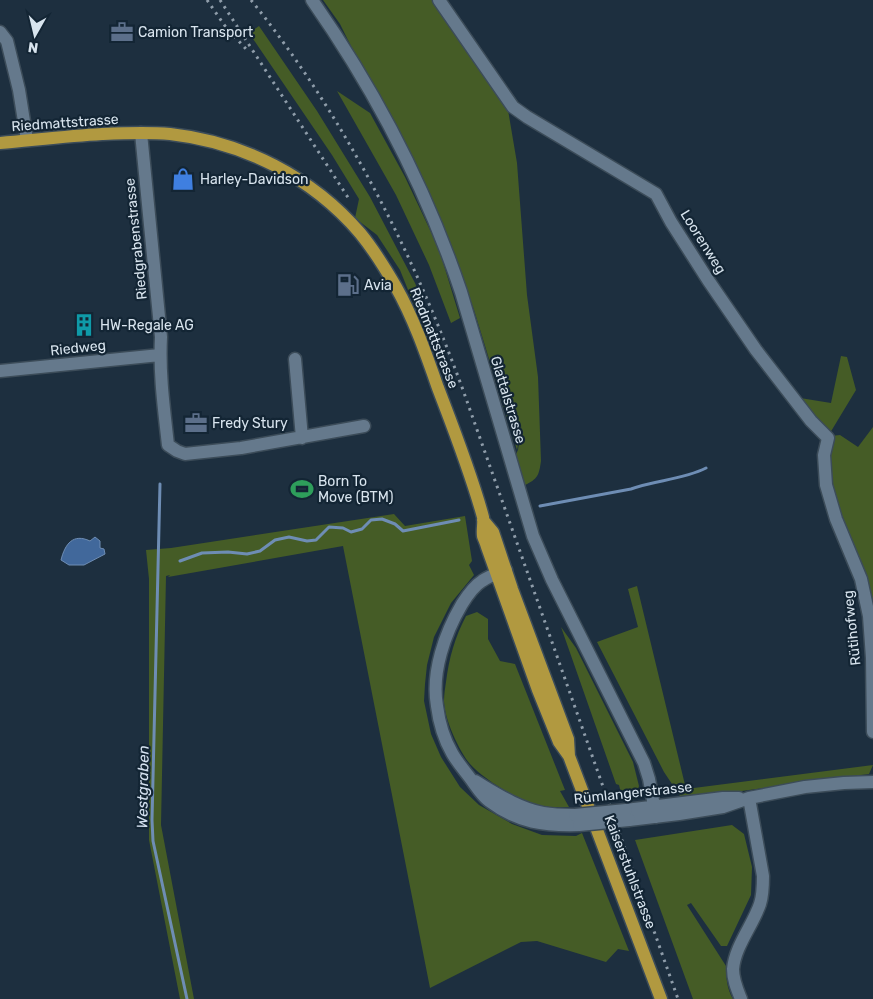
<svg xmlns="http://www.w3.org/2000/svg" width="873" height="999" font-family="Rubik,sans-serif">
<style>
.green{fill:#455c26}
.water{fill:#41689b;stroke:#6e8db4}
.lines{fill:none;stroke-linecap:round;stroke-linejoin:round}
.stream{stroke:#6e8db4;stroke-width:3}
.minor-casing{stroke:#3c4c59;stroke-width:15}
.major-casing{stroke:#3c4c59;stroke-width:15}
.minor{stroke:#65798c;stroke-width:12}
.major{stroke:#b19940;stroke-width:12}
.rail{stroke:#8f9daa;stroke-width:3;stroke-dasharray:2.5 5;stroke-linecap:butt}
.minor-bridge-casing{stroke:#3c4c59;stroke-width:15;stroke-linecap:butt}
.minor-bridge{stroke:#65798c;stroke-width:12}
.labels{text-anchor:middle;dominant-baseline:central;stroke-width:4.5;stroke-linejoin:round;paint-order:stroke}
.poi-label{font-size:14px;fill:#d8e4ee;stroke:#132534;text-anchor:start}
.street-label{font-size:14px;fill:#d8e4ee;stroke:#132534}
.water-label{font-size:15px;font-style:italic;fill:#d5e1f0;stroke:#132534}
</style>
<rect width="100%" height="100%" fill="#1d2f3f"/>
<path class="green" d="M323 0H438L507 104 517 163 527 295 538 377 541 461C539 475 538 479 525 485L515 456 518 450 522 424 517 450 474 310 452 250 340 24Z
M259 26 317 111 370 197 415 283 436 335 427 337 400 270 377 235 355 218 359 199 332 155 249 33Z
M337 91 370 113 405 177 439 249 460 318 451 323 429 265 396 195Z
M841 356 847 357 856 390 830 433 794 397 831 403Z
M873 427V609L827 485 831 436 840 435 858 447Z
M394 514 405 526 465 516 472 561 469 565 474 575 451 603 434 637 427 665 425 684 424 701 431 734 441 757 460 787 479 805 512 824 542 835 576 836 582 833 629 951 618 949 606 962 537 941 521 942 430 988 343 546 168 577 170 575 166 576 161 825 194 999H180L149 840V579L146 550 171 548Z
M637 586 686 789 873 765 869 774 682 799 664 772 597 642 638 627 628 589Z
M477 612 488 619V639L500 661 515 664 565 790 560 791 569 807C560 807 551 808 542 806 521 802 484 780 470 764 459 751 444 718 444 701 444 695 445 688 446 682 449 658 455 637 466 616Z
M561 627 576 648 633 762 639 786 635 799 623 801 619 785 616 784Z
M732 825 744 834 752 867 751 895 727 946H721L691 903 687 905 726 966C726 978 727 989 733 999H693L635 840Z"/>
<path class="water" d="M95 537 100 541V548L104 549 105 554 84 565H69L61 560C65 544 73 533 90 541Z"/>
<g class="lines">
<path class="stream" d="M160 484 152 820 153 841 187 999
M540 506 631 489C655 480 682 480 706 468
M180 561 202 553 228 552 247 554 260 551 275 540 289 537 307 541 316 540 329 527 343 528 351 532 362 529 371 520 382 519 395 524 403 531 459 520"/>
<defs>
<path id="minor" d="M312 0C375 90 426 188 461 292L533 536 552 580 644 763 649 779 656 817
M439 0 513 107 527 117 656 194 671 222 708 280 756 350 811 421 828 438 824 455 826 485 836 519 861 579 869 616 872 658 873 732
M0 32 7 41 19 90 27 140
M141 133 161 337C159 373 164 409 168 445L177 451 185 454 241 448 364 426
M295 359 302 438
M0 371 160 355
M506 570C498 573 489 576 482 581 474 586 467 596 462 604 445 633 431 672 437 706 439 722 444 739 452 753 457 762 464 770 470 778 476 786 481 795 489 801 518 823 545 826 579 825
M475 781C497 794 518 808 543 813 554 815 565 815 575 815
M626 810 723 798H739
M629 820 679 814 723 807 749 798 805 787 844 783 873 782
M741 999C737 989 733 980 733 969 735 946 753 925 760 904 763 895 763 886 763 876L749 798"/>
<path id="major" d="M0 143C34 140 68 136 102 134 125 133 147 132 170 134 243 142 312 177 360 233 374 250 385 268 396 287 414 319 426 354 438 388 454 430 471 473 483 517 484 523 482 530 483 536 484 539 486 543 487 547L538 690 559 742 569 756 661 999
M483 520 493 532 512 589 568 739 569 756"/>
</defs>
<use href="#minor" class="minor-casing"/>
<use href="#major" class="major-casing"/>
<use href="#minor" class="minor"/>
<use href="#major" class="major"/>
<path class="rail" d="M207 0 225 26 246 49
M220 0 349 199
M251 0C344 116 412 250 463 390L678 999"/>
<defs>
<path id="minor-bridge" d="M575 815 626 810
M579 825 629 820"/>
</defs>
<use href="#minor-bridge" class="minor-bridge-casing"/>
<use href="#minor-bridge" class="minor-bridge"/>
</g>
<defs>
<symbol id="office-bare" viewBox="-9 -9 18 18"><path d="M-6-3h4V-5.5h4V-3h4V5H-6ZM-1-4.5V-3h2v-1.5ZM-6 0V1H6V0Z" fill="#5c6f8a" stroke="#132534" stroke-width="2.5" paint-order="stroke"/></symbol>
<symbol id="shop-bare" viewBox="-9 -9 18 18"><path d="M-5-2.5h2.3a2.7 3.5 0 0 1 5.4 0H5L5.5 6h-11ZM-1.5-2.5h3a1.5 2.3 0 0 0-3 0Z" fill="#3f7fe0" stroke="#132534" stroke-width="2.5" paint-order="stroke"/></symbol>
<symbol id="fuel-bare" viewBox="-9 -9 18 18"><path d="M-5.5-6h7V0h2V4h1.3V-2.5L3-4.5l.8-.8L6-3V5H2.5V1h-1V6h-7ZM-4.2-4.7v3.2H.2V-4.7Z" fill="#5c6f8a" stroke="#132534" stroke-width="2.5" paint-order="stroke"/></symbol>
<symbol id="building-bare" viewBox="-9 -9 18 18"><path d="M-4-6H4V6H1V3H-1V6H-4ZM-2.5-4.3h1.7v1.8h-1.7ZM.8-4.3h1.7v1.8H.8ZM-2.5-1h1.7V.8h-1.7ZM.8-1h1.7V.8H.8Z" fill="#0f9aa8" stroke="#132534" stroke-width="2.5" paint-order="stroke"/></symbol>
<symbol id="stadium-bare" viewBox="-9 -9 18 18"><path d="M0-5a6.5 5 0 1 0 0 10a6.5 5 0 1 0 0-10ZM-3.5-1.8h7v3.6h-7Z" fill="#2e9e5b" stroke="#132534" stroke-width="2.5" paint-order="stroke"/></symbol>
</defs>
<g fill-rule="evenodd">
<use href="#office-bare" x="106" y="16" width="32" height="32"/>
<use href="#shop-bare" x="167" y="163" width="32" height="32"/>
<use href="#fuel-bare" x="332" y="269" width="32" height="32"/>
<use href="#building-bare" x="68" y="309" width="32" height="32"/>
<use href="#office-bare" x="180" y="407" width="32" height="32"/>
<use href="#stadium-bare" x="286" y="473" width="32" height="32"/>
</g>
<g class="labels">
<g class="poi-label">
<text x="138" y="32">Camion Transport</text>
<text x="200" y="179">Harley-Davidson</text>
<text x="364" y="285">Avia</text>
<text x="100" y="325">HW-Regale AG</text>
<text x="212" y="423">Fredy Stury</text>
<text x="318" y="481">Born To<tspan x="318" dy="16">Move (BTM)</tspan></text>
</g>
<g class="street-label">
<text transform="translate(65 123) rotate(-4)">Riedmattstrasse</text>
<text transform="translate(136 239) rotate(-96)">Riedgrabenstrasse</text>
<text transform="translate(703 242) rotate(58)">Loorenweg</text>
<text transform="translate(434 338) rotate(68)">Riedmattstrasse</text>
<text transform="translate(78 348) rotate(-6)">Riedweg</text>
<text transform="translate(508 400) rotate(73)">Glattalstrasse</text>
<text transform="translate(852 628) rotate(-96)">Rütihofweg</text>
<text transform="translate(633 793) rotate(-6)">Rümlangerstrasse</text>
<text transform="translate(630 872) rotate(69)">Kaiserstuhlstrasse</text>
</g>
<g class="water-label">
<text transform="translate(143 787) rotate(-89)">Westgraben</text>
</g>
</g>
<g transform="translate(35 35) rotate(188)" stroke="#132534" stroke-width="4" paint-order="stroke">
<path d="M0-4L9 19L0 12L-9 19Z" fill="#d8e4ee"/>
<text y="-8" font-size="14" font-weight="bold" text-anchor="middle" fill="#d8e4ee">N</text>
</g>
</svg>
